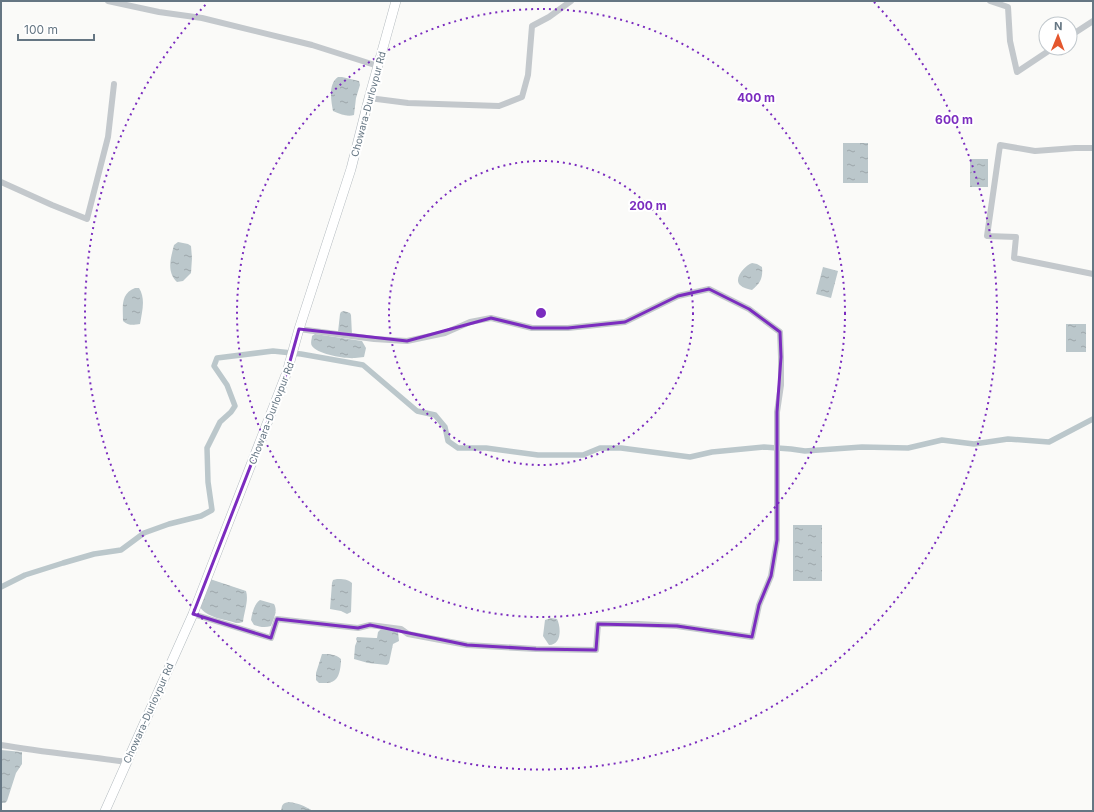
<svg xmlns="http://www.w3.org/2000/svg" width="1094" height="812" font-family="Inter,sans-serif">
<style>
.water{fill:url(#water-ripples)}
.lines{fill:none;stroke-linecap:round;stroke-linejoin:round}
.canal{stroke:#bbc7cb;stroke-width:5.5}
.secondary-casing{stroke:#b3babf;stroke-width:10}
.street{stroke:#c3c8cc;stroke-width:6}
.secondary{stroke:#fff;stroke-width:9}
.marked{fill:none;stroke:#7b2cbf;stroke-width:3;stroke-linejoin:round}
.ring{fill:none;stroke:#7b2cbf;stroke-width:2;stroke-dasharray:2 4}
.labels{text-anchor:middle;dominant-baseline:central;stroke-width:4;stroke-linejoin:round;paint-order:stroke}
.street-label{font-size:10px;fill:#657683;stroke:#fff}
.centre{fill:#7b2cbf;stroke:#fff;stroke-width:2}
.ring-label{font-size:12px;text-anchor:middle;font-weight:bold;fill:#7b2cbf;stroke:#fff;stroke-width:4;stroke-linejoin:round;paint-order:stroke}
</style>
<defs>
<pattern id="water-ripples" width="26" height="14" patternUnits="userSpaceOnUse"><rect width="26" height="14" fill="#bbc7cb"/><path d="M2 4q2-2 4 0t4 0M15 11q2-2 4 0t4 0" fill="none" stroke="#9ca6aa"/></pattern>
</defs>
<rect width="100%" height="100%" fill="#fafaf8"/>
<path class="water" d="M338 77H342L359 81 360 85 356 98 354 115C347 117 340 114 333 111 331 100 328 84 338 77Z
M843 143H868V183H843Z
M970 159H988V187H970Z
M178 242 188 244 191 246 192 258 191 273 183 281 177 282C166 272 171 257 174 245Z
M752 263 757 264 762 267C763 277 761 283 752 290 748 289 743 288 740 285 733 278 746 265 752 263Z
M823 267 838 271 831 298 816 294Z
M135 288H139C146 299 142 312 140 324 134 325 128 326 123 321 123 307 120 294 135 288Z
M344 311 350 313 351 315 352 335 338 332 340 314 341 312Z
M1066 324H1086V352H1066Z
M315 334 362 341 366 348 364 357C361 357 358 358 355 358 345 359 317 354 312 346 310 343 312 339 312 336Z
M793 525H822V581H793Z
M210 579 246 591C249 600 244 612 243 622L239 623H236C224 619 207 618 200 607Z
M337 579C342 579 348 579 352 583L351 612 347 614 341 611 330 609 332 583 333 580Z
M260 600 274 604C278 611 274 618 271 626 265 628 260 627 254 625L251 620C252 614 254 604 260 600Z
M551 618 557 619C561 627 562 645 549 645L543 636 545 620Z
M381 629 395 630 398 632 399 641 393 644 389 663 387 665 368 663 354 659 355 646 357 641 356 639 357 637 375 638H377L378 632Z
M322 654C330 654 335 654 341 659 341 665 340 676 335 680 331 684 324 683 319 683L316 680V673Z
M1 750 22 752V764L16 773 7 801 5 803H1Z
M289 802C298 803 305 806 313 811H281C282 805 282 803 289 802Z"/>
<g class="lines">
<path class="canal" d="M1 587 25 575 63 563 94 554 121 550 144 533 169 524 201 516 212 510 208 482 207 448 220 422 231 412 235 406 227 385 214 366 217 358 273 351 301 354 363 365 417 411 435 415 445 427 448 441 458 448H486L538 455H583L600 448H621L690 457 712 452 764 447 791 449 805 451 862 447 908 448 942 440 974 444 1008 439 1049 442 1093 419"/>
<defs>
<path id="secondary" d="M105 811 193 614 287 372 299 329 351 169 369 98 396 1"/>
</defs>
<use href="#secondary" class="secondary-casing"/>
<path class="street" d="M108 1 159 12 202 18 312 45 378 66
M990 1 1008 7 1010 41 1017 72 1053 48
M1070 36 1093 21
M369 98 408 103 499 106 522 97 528 75 532 26 549 17 571 1
M1093 148H1075L1035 151 1000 145 987 236 1016 237 1014 258 1093 274
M1 182 52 205 87 219 108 137 114 84
M193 614 271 638 277 619 358 628 370 625 401 629 408 634 467 645 536 649 596 650 598 624H638L677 626 752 637 759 605 771 576 777 540V412L781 385V357L780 332 749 309 709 289 678 296 625 322 568 328H532L491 318 470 322 445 333 407 341 374 339 299 329
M1 745C42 752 84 756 126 762"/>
<use href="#secondary" class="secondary"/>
</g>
<path class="marked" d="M709 289 749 309 780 332 781 357 777 412V540L771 576 759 605 752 637 677 626 598 624 596 650 536 649 467 645 370 625 358 628 277 619 271 638 193 614 287 372 299 329 407 341 491 318 532 328H568L625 322 678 296Z"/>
<g class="ring">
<circle cx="541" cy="313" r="152"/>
<circle cx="541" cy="313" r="304"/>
<path d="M874 2A456 456 0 1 1 208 2"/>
</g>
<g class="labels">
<g class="street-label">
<text transform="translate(368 104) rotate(-75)">Chowara-Durlovpur Rd</text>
<text transform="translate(271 413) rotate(-69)">Chowara-Durlovpur Rd</text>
<text transform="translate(148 713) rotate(-66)">Chowara-Durlovpur Rd</text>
</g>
</g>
<circle cx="541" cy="313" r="6" class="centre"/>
<g class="ring-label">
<text x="756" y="102">400 m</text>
<text x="954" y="124">600 m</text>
<text x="648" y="210">200 m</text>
</g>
<rect width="1094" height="812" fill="none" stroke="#657683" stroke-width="4"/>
<g transform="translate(1058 36) rotate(1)"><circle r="19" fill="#ffffff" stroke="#c1c8cd"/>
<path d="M0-3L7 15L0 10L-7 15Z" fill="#e4572e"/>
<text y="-6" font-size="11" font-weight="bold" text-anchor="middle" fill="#657683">N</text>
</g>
<path d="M18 34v6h76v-6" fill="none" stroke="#657683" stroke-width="2"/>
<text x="24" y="34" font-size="12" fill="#657683" stroke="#ffffff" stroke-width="3" paint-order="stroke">100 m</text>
</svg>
